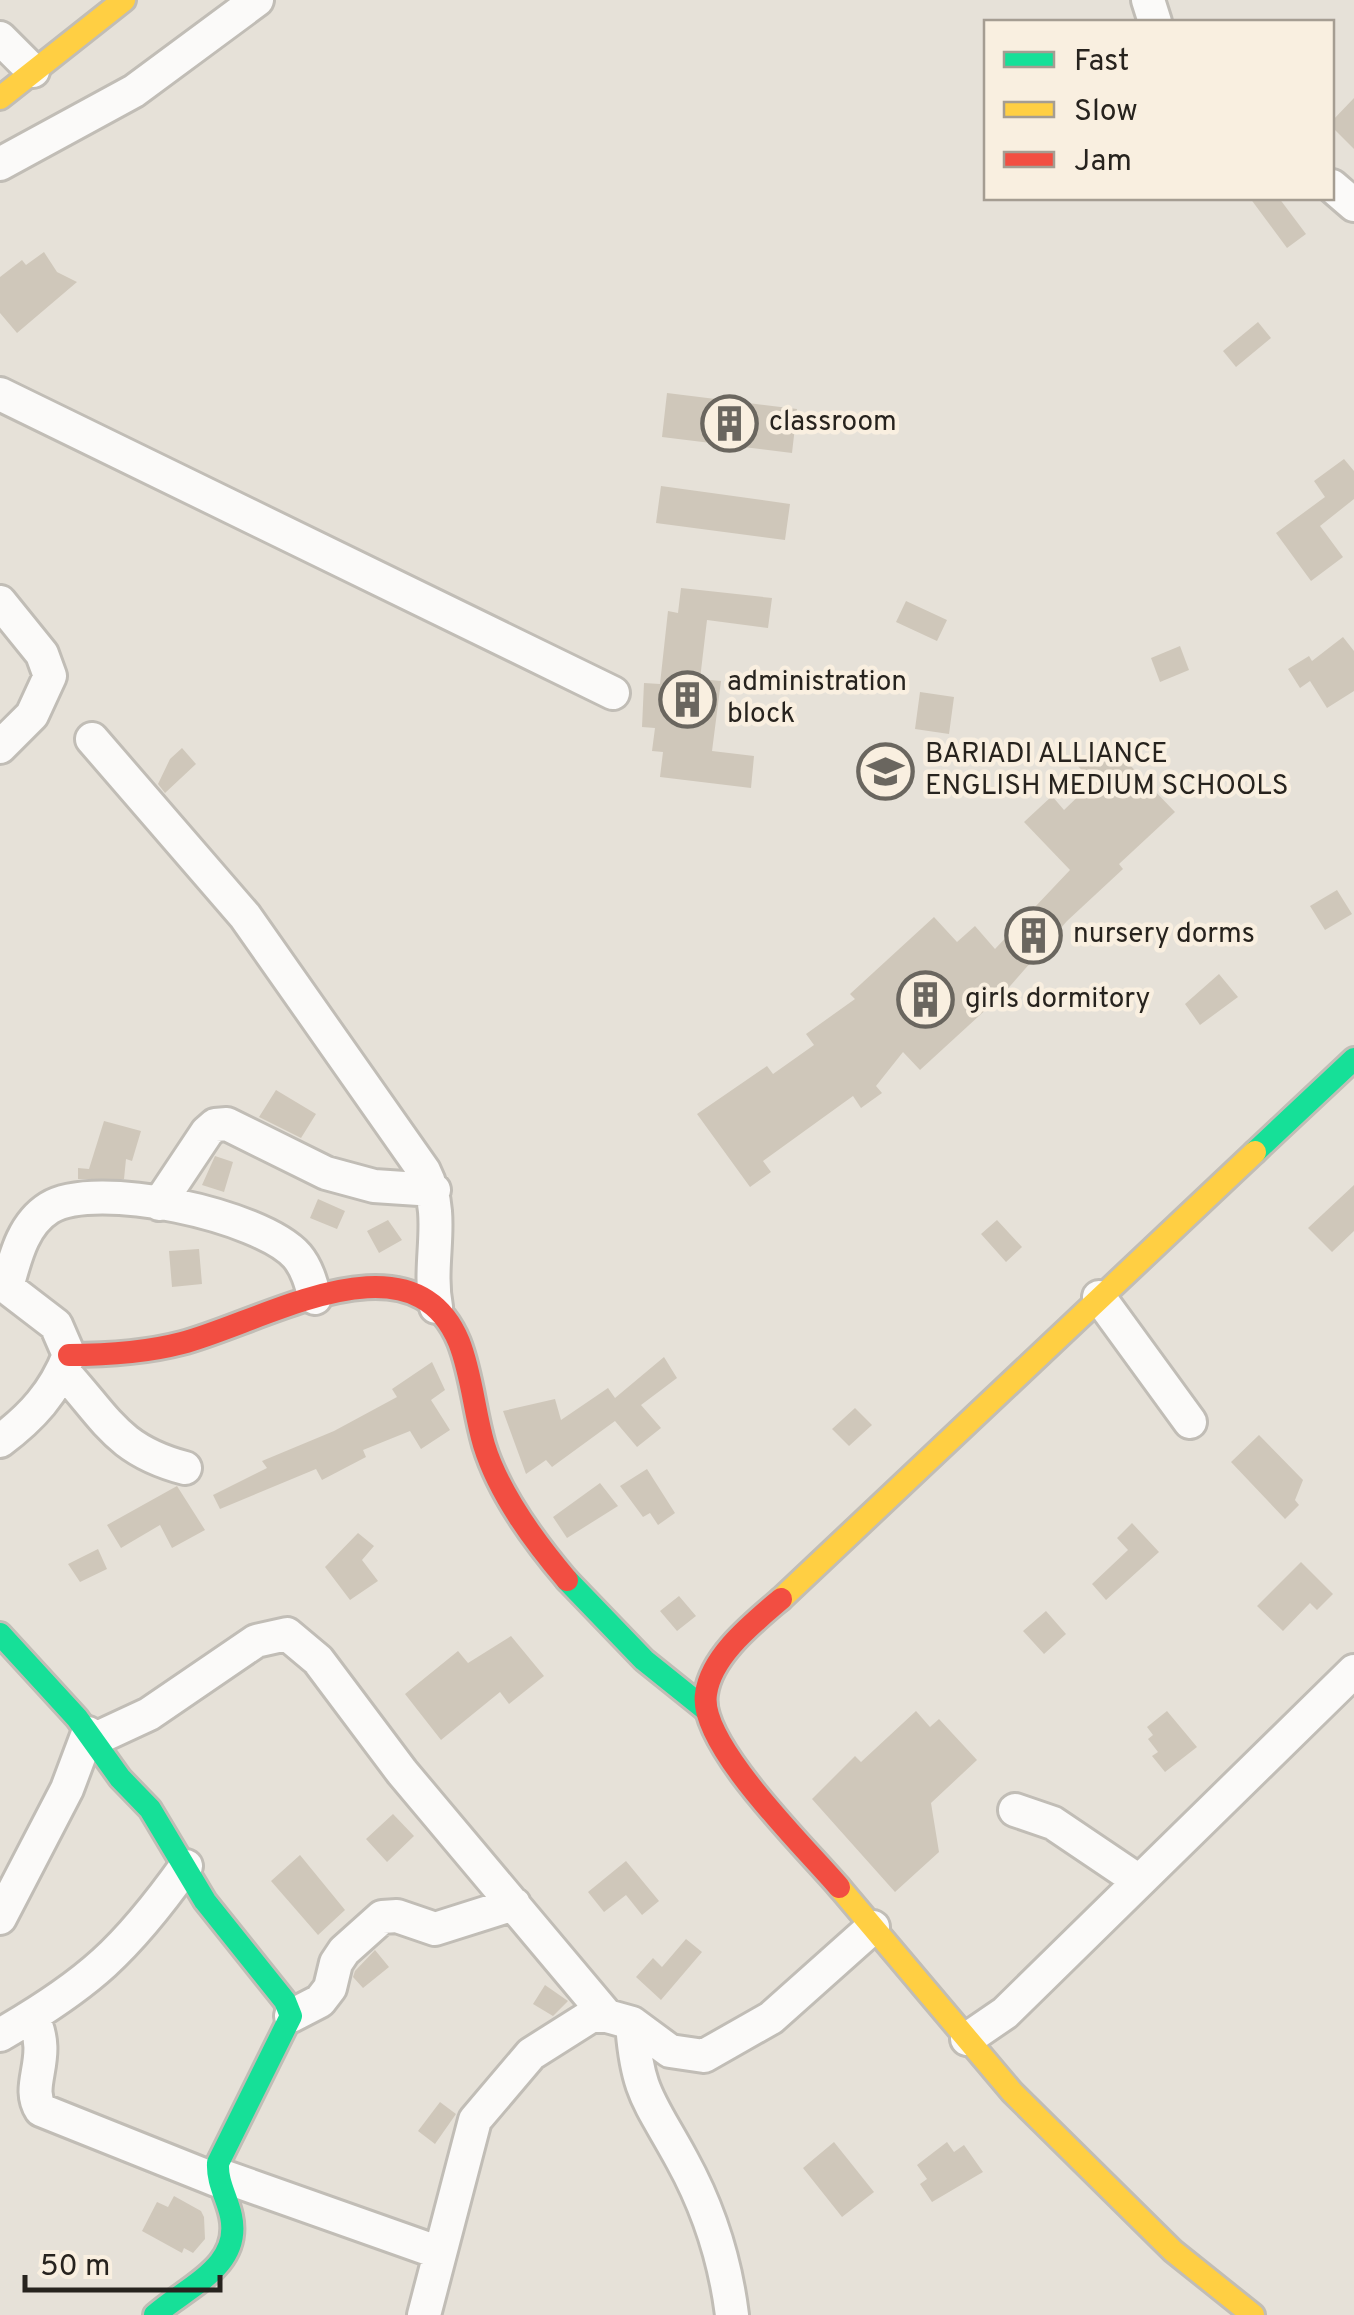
<svg xmlns="http://www.w3.org/2000/svg" width="1354" height="2315" font-family="Overpass,sans-serif">
<style>
.building{fill:#cfc7ba}
.lines{fill:none;stroke-linecap:round;stroke-linejoin:round}
.street-casing{stroke:#c1bdb6;stroke-width:38}
.fast-casing{stroke:#c1bdb6;stroke-width:28}
.slow-casing{stroke:#c1bdb6;stroke-width:28}
.jam-casing{stroke:#c1bdb6;stroke-width:28}
.street{stroke:#fbfaf9;stroke-width:32}
.fast{stroke:#16e098;stroke-width:22}
.slow{stroke:#ffcf43;stroke-width:22}
.jam{stroke:#f24e42;stroke-width:22}
.labels{text-anchor:middle;dominant-baseline:central;stroke-width:9;stroke-linejoin:round;paint-order:stroke}
.poi-label{font-size:28px;fill:#27231e;stroke:#f9efe0;text-anchor:start}
</style>
<rect width="100%" height="100%" fill="#e6e1d8"/>
<path class="building" d="M1354 98V149L1332 127V121Z
M1250 198H1279L1306 234 1287 248Z
M44 252 57 272 77 282 17 333 0 313V277L22 260 26 265Z
M1258 322 1271 338 1236 367 1223 351Z
M667 393 797 409 792 453 662 437Z
M1344 459 1354 471V499L1320 526 1343 557 1311 581 1276 533 1325 497 1314 481Z
M661 486 790 504 785 540 656 523Z
M681 588 772 598 768 628 707 620 700 679 721 681 712 751 754 756 751 788 660 777 663 752 652 751 655 728 642 727 644 683 660 684 668 611 678 613Z
M906 601 947 620 937 641 896 622Z
M1343 637 1354 651V691L1327 708 1310 681 1300 688 1288 669 1309 656 1312 661Z
M1180 646 1189 670 1160 682 1151 658Z
M920 692 954 697 949 734 915 729Z
M1105 739 1175 812 1119 864 1123 869 1067 921 1004 993 920 1070 903 1052 876 1086 882 1093 861 1108 853 1096 763 1161 771 1172 750 1187 697 1114 767 1066 773 1074 814 1045 806 1034 855 999 850 994 934 917 957 942 975 926 995 949 1070 870 1024 822 1052 796 1064 810 1093 782 1077 765Z
M182 748 196 764 165 793 158 784 170 759Z
M1337 890 1352 914 1325 930 1310 906Z
M1219 974 1238 997 1200 1025 1185 1004Z
M276 1090 316 1114 301 1138 259 1117Z
M104 1121 141 1131 132 1161 126 1159 124 1179H78V1168L89 1169Z
M215 1156 233 1162 224 1192 202 1185Z
M1354 1185V1231L1332 1252 1308 1228Z
M318 1199 345 1211 337 1229 310 1218Z
M388 1220 402 1240 379 1253 367 1231Z
M997 1220 1022 1247 1006 1262 981 1234Z
M199 1249 202 1284 172 1287 169 1251Z
M664 1357 677 1378 641 1405 661 1428 637 1447 615 1421 552 1467 546 1460 526 1474 503 1411 555 1399 561 1420 608 1388 615 1398Z
M432 1362 445 1390 431 1400 450 1430 421 1449 410 1431 363 1450 366 1457 322 1480 316 1469 220 1509 213 1495 267 1468 262 1461 334 1431 397 1397 392 1389Z
M855 1408 872 1425 849 1446 832 1429Z
M1259 1435 1303 1480 1295 1500 1299 1505 1285 1519 1231 1462Z
M647 1469 675 1513 658 1525 650 1513 643 1517 620 1486Z
M600 1483 618 1506 567 1538 553 1517Z
M177 1486 205 1530 172 1548 160 1525 121 1548 107 1525Z
M1132 1523 1159 1552 1106 1600 1092 1584 1128 1550 1117 1538Z
M358 1533 374 1546 362 1560 378 1581 350 1600 325 1567Z
M98 1549 107 1569 80 1582 68 1564Z
M1301 1562 1333 1594 1317 1610 1310 1603 1283 1631 1257 1606Z
M679 1596 696 1616 677 1631 660 1611Z
M1046 1611 1066 1634 1044 1654 1023 1631Z
M511 1636 544 1676 509 1704 500 1692 441 1740 405 1694 458 1651 468 1663Z
M916 1711 930 1727 939 1719 977 1760 931 1803 939 1852 895 1892 812 1799 855 1756 861 1762Z
M1167 1711 1197 1747 1165 1772 1152 1756 1158 1752 1148 1739 1153 1735 1147 1727Z
M393 1814 414 1836 387 1862 366 1839Z
M300 1855 345 1910 318 1935 271 1881Z
M626 1861 659 1901 642 1915 626 1895 604 1912 588 1892Z
M686 1939 702 1952 661 2000 636 1977 653 1958 662 1967Z
M375 1950 389 1967 363 1988 353 1977 355 1971Z
M545 1985 568 2001 553 2016 533 2004Z
M440 2102 456 2114 435 2144 418 2131Z
M834 2142 874 2192 842 2217 803 2168Z
M947 2142 954 2152 964 2145 983 2172 932 2202 920 2184 927 2179 917 2165Z
M174 2196 201 2211 204 2217 205 2239 193 2253 184 2248 182 2253 142 2231 157 2202 168 2207Z"/>
<g class="lines">
<defs>
<path id="street" d="M1148 0 1155 22
M0 38 33 71
M0 164 134 91 257 0
M1332 186 1354 205
M0 394 613 693
M0 602 42 654 50 676 32 715 0 747
M92 739 245 916 424 1171C447 1217 427 1259 436 1307
M159 1204 207 1132 215 1125 227 1124 326 1173 374 1186 434 1190
M0 1282 56 1325 69 1355C54 1393 32 1417 0 1441
M7 1287C15 1259 22 1225 49 1208 95 1179 261 1215 297 1256 307 1268 311 1283 315 1298
M1099 1297 1190 1422
M63 1371C107 1419 117 1450 185 1468
M93 1740 149 1714 256 1641 287 1634 318 1660 402 1772 607 2016
M1015 1810 1053 1823 1136 1879
M0 1918 67 1789 88 1733
M32 2016C54 2058 24 2084 41 2110L216 2180
M291 2016 320 2001 330 1988 336 1963 344 1951 382 1917 397 1916 435 1929 514 1904
M632 2023C637 2094 650 2101 682 2160 709 2209 725 2259 732 2315
M0 2035C89 1984 126 1950 186 1866
M967 2039 1005 2013 1354 1671
M217 2174 440 2253
M424 2315 475 2120 531 2054 591 2016H607L632 2023 670 2051 704 2056 771 2018 873 1927"/>
<path id="fast" d="M1255 1152 1354 1059
M567 1580 644 1660 705 1709
M0 1634 77 1718 120 1778 150 1809 205 1901 285 2001 291 2016 218 2163C217 2183 227 2197 231 2216 242 2267 186 2287 155 2315"/>
<path id="slow" d="M0 98 124 0
M781 1599 1255 1152
M839 1887 1012 2092 1173 2251 1253 2315"/>
<path id="jam" d="M69 1355C107 1355 144 1353 182 1343 263 1322 412 1229 459 1342 472 1375 474 1411 484 1445 499 1494 534 1541 567 1580
M781 1599C753 1623 711 1656 706 1694 698 1744 807 1849 839 1887"/>
</defs>
<use href="#street" class="street-casing"/>
<use href="#fast" class="fast-casing"/>
<use href="#slow" class="slow-casing"/>
<use href="#jam" class="jam-casing"/>
<use href="#street" class="street"/>
<use href="#fast" class="fast"/>
<use href="#slow" class="slow"/>
<use href="#jam" class="jam"/>
</g>
<defs>
<symbol id="building-ring" viewBox="-11 -11 22 22"><circle r="9.5" fill="#f9efe0" stroke="#6a665f" stroke-width="1.5"/><path d="M-4-6H4V6H1V3H-1V6H-4ZM-2.5-4.3h1.7v1.8h-1.7ZM.8-4.3h1.7v1.8H.8ZM-2.5-1h1.7V.8h-1.7ZM.8-1h1.7V.8H.8Z" fill="#6a665f"/></symbol>
<symbol id="school-ring" viewBox="-11 -11 22 22"><circle r="9.5" fill="#f9efe0" stroke="#6a665f" stroke-width="1.5"/><path d="M0-5L7-2L0 1L-7-2ZM-4 1L0 2.5L4 1V4Q0 6-4 4Z" fill="#6a665f"/></symbol>
</defs>
<g fill-rule="evenodd">
<use href="#building-ring" x="698" y="392" width="63" height="63"/>
<use href="#building-ring" x="656" y="668" width="63" height="63"/>
<use href="#school-ring" x="854" y="740" width="63" height="63"/>
<use href="#building-ring" x="1002" y="904" width="63" height="63"/>
<use href="#building-ring" x="894" y="968" width="63" height="63"/>
</g>
<g class="labels">
<g class="poi-label">
<text x="769" y="423">classroom</text>
<text x="727" y="683">administration<tspan x="727" dy="32">block</tspan></text>
<text x="925" y="755">BARIADI ALLIANCE<tspan x="925" dy="32">ENGLISH MEDIUM SCHOOLS</tspan></text>
<text x="1073" y="935">nursery dorms</text>
<text x="965" y="1000">girls dormitory</text>
</g>
</g>
<rect x="984" y="20" width="350" height="180" fill="#f9efe0" stroke="#a59d92" stroke-width="2.5"/>
<rect x="1004" y="52" width="50" height="15" fill="#16e098" stroke="#a59d92" stroke-width="2.5"/>
<text x="1074" y="70" font-size="30" fill="#27231e">Fast</text>
<rect x="1004" y="102" width="50" height="15" fill="#ffcf43" stroke="#a59d92" stroke-width="2.5"/>
<text x="1074" y="120" font-size="30" fill="#27231e">Slow</text>
<rect x="1004" y="152" width="50" height="15" fill="#f24e42" stroke="#a59d92" stroke-width="2.5"/>
<text x="1074" y="170" font-size="30" fill="#27231e">Jam</text>
<path d="M25 2275v15h195v-15" fill="none" stroke="#27231e" stroke-width="5"/>
<text x="40" y="2275" font-size="30" fill="#27231e" stroke="#f9efe0" stroke-width="8" paint-order="stroke">50 m</text>
</svg>
